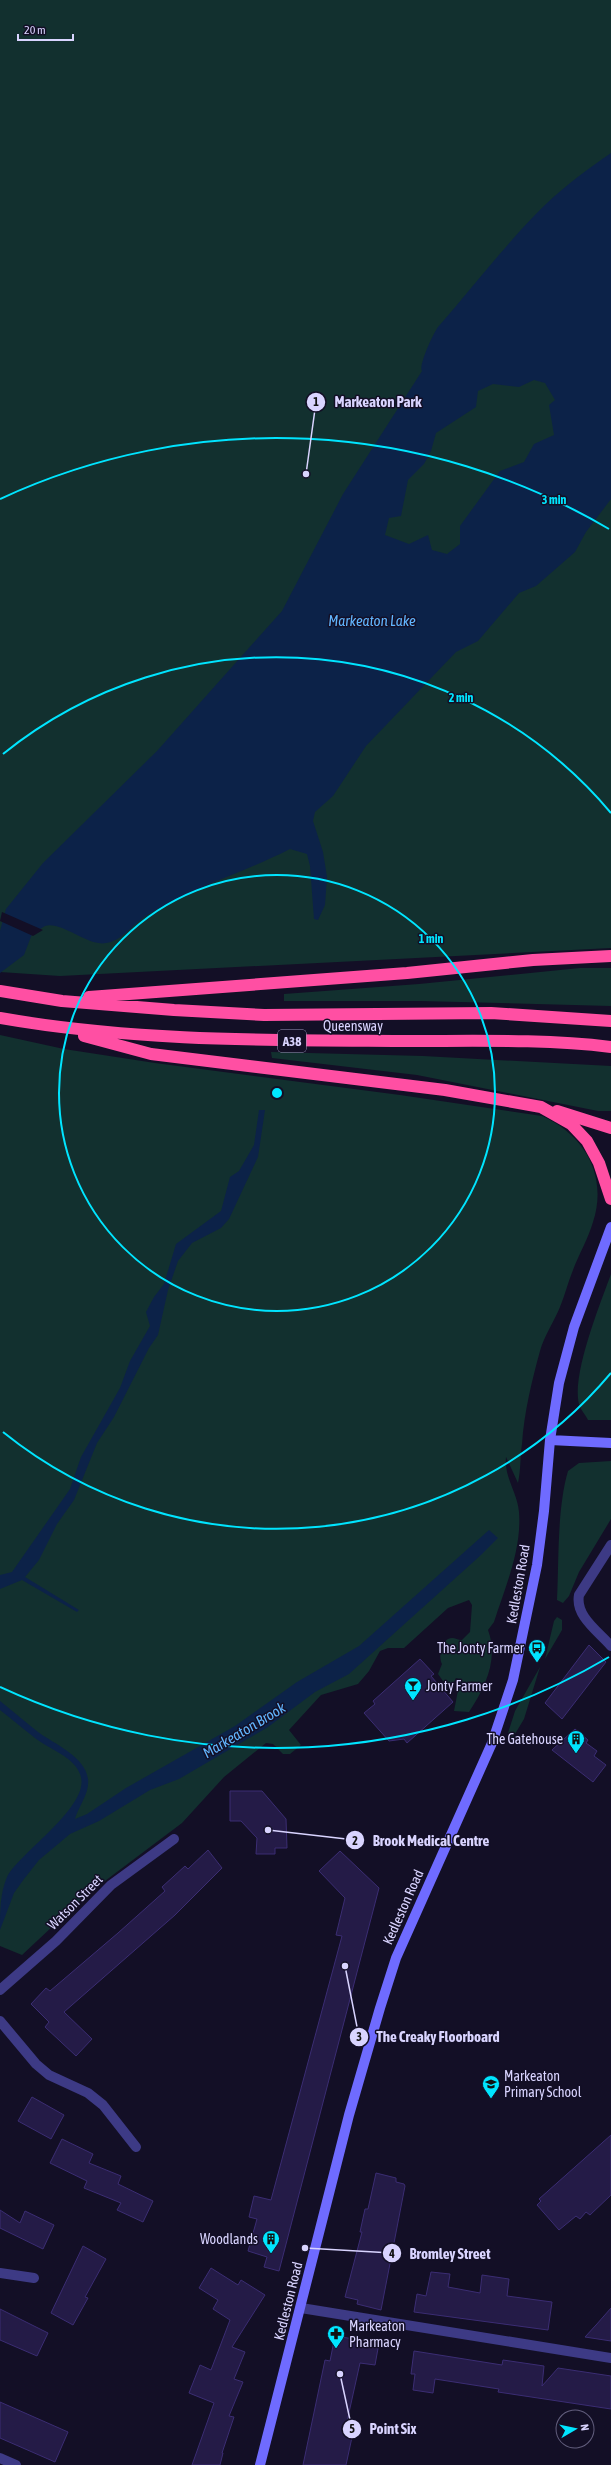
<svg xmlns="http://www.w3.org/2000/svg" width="611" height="2465" font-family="'Asap Condensed',sans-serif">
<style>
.green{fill:#12302f}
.water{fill:#0c2248;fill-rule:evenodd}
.pier{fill:#130f26}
.building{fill:#241b47;stroke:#3b2d73}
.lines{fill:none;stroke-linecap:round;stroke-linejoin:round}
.street{stroke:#3d3a85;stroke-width:10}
.secondary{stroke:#6f6bff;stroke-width:10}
.highway{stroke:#ff4fa3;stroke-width:12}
.ring{fill:none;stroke:#00e5ff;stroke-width:2}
.labels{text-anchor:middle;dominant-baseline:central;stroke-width:3;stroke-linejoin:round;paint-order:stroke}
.shield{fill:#130f26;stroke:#9e99be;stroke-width:1}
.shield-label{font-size:13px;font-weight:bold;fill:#d9d4ff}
.street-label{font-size:14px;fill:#d9d4ff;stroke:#130f26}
.poi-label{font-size:14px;fill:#d9d4ff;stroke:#130f26;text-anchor:end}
.water-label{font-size:15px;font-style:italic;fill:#62b6ff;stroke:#130f26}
.centre{fill:#00e5ff;stroke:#130f26;stroke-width:2}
.ring-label{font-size:12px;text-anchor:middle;font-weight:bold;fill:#00e5ff;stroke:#130f26;stroke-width:3;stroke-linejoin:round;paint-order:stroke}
.leader{fill:none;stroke:#d9d4ff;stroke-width:1.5}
.callout-dot{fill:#d9d4ff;stroke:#130f26;stroke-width:1.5}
.mark-label{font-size:12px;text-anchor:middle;font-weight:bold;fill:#111}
.callout-label{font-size:15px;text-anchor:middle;font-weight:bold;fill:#d9d4ff;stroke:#130f26;stroke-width:3;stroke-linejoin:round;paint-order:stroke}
</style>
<rect width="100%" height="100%" fill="#130f26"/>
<path class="green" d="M0 0H611V948L60 976 0 972Z
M580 968H611V1006L420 1001H284V994L419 984Z
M0 1035 64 1049 155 1063 400 1095 542 1116C585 1135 608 1176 593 1222 588 1239 579 1254 573 1270 568 1282 565 1295 560 1307 554 1322 544 1336 540 1351 532 1380 524 1413 522 1444 520 1457 521 1469 518 1483L506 1457C504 1478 517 1491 519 1512 522 1549 505 1588 494 1622L488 1630C499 1659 485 1688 469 1712L454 1711 460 1680 456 1678 452 1686 443 1681 438 1674 442 1664C438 1657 441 1638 452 1638 455 1638 458 1640 462 1640L470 1632 472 1605 469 1600 448 1608 404 1648H388L380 1651 369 1671 358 1684 321 1695 289 1730 301 1745 290 1754H283L273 1744 266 1743 224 1777 182 1823 85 1896 22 1955 0 1946Z
M271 1052 423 1056 611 1066V1111H598L417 1075 272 1058Z
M611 1274V1420H588C586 1416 582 1411 580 1407 569 1380 601 1302 611 1274Z
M611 1461V1519L579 1572 569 1596 563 1603 557 1600C559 1559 557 1509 568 1471L579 1463Z
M557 1617 562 1620V1630L545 1659 554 1621Z
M540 1667 524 1719 512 1739 508 1733 515 1711Z"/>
<path class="water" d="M611 153V499L586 532 575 552 536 586 519 593 478 641 456 652 366 746 333 796 315 812 313 821 323 852 327 877 325 905 318 920 314 919 310 866 307 854 290 849C243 873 191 888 146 916 132 925 122 941 106 943 88 947 62 921 45 926L32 934 24 955 0 973V931L6 909 43 863 157 751 282 611 343 494 422 371C418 366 434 332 438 327 474 286 507 242 546 204 566 185 589 168 611 153ZM534 380 545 383 555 400 549 405 554 435 534 444 524 462 500 471 460 526V544L447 554 432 550 428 535 409 544 385 535 389 518 401 516 408 480 424 464 431 451 436 433 476 407 478 391 493 384 519 387Z
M259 1110H265L258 1157 229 1219 221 1228 192 1243 178 1261 168 1290 158 1335 149 1348 114 1417 97 1443 74 1500 57 1524 39 1560 25 1577 79 1610 77 1612 22 1580 0 1589V1575L12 1572 70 1489 81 1457 120 1388 130 1361 150 1326 146 1312 154 1297 164 1284 176 1244 221 1211 230 1177 239 1171 254 1145Z
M489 1530 498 1538 481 1555 349 1674 315 1692 268 1727 179 1779 150 1790 99 1821 70 1834 39 1860 24 1879 14 1893 0 1930C0 1912 0 1893 7 1877 20 1852 93 1805 80 1774 74 1757 49 1749 35 1738 23 1729 12 1719 0 1710V1701C13 1711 25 1722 38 1732 54 1744 85 1756 88 1779 90 1793 78 1807 75 1819L87 1814 126 1788 235 1726 297 1682 359 1646Z"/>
<path class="pier" d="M2 912 43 930 33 936 0 921Z"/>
<path class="building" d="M589 1645 606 1662 562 1719 545 1703Z
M420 1659 434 1674 431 1676 453 1702 407 1743 404 1739 389 1741 364 1713 375 1704 373 1701Z
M575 1729 588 1740 586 1743 597 1751 594 1756 606 1765 593 1782 552 1750Z
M230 1791H262L286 1819 287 1848H275V1854H256L257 1838 241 1821H230Z
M208 1850 222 1868 175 1915 64 2012 92 2039 76 2056 45 2027 49 2022 31 2004 46 1988 50 1991 118 1933 165 1891 162 1887 185 1866 188 1869Z
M340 1851 379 1888 279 2271 264 2267 267 2257 248 2251 257 2219 249 2217 254 2196 271 2200 342 1936 336 1935 345 1898 319 1871Z
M32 2097 64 2115 51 2139 18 2121Z
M611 2135V2195L590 2215 586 2212 580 2219 576 2216 559 2230 537 2205 541 2201 539 2199Z
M62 2139 93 2154 89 2163 121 2176 118 2184 153 2201 143 2222 117 2210 121 2203 84 2188 87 2181 50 2163Z
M376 2173 396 2178V2182L404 2184 405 2186 381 2310 357 2304 358 2300 345 2297 362 2232H360L365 2209H368Z
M0 2210 20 2223 25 2211 54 2225 43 2249 0 2228Z
M83 2246 106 2259 85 2297 88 2298 73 2325 51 2313Z
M211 2268 238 2285 241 2280 265 2295 232 2347 245 2352 234 2379 243 2382 229 2416 234 2417 222 2453H223L220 2465H192L214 2403 189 2393 200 2365 211 2370 230 2320 213 2309 218 2300 199 2288Z
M431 2272 450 2274 448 2287 480 2293 482 2275 509 2279 507 2296 552 2302 548 2330 414 2312 417 2294 426 2296Z
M611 2308V2341L585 2337 596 2325Z
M0 2309 48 2333 37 2356 0 2340Z
M335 2336 379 2343 375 2365 360 2363 346 2426 354 2428 346 2465H303L325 2360 330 2361Z
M414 2351 502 2365 503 2360 544 2366 542 2386 558 2368 611 2376V2409L498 2392 499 2389 435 2379 433 2393 413 2390 415 2374H411Z
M0 2402 68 2432 55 2462 0 2438Z"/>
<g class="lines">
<path class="street" d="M611 1545 579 1595C575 1616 598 1631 611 1646
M0 1990 56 1941 111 1885 174 1839
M0 2021 36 2064 49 2075 88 2093 103 2105 136 2147
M0 2273 34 2278
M301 2308 611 2358
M0 2458 16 2465"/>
<path class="secondary" d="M550 1440 611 1443
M260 2465 349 2115 380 2008 396 1958 492 1743 513 1680 537 1565 544 1511 550 1440 559 1383 574 1327 611 1227"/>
<path class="highway" d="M0 991 62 1001 174 1010 264 1015 491 1013 611 1021
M89 997 407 973 533 960 611 956
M0 1018C136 1042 274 1040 411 1041 477 1041 545 1039 611 1047
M84 1036 151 1054 445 1090 541 1107 571 1124 587 1141 599 1163 611 1199
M557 1111 611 1128"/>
</g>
<g class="ring">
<circle cx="277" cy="1093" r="218"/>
<path d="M611 1373A436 436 0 0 1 3 1432M3 754A436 436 0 0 1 611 813"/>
<path d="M609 1657A655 655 0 0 1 0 1687M0 499A655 655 0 0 1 609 529"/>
</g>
<defs>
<symbol id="bus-pin" viewBox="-11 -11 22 30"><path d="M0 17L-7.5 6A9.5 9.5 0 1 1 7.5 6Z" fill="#00e5ff" stroke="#130f26"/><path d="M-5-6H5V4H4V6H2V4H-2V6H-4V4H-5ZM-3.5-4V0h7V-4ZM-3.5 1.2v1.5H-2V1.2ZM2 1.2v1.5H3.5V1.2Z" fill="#111"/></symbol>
<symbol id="bar-pin" viewBox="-11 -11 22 30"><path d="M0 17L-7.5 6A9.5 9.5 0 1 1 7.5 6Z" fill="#00e5ff" stroke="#130f26"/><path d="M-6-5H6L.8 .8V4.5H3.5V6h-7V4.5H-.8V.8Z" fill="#111"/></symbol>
<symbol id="building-pin" viewBox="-11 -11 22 30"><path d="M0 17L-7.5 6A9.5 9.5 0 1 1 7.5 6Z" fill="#00e5ff" stroke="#130f26"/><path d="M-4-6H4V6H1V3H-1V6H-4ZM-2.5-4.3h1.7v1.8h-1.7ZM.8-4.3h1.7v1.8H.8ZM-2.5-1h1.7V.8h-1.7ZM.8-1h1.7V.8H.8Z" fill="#111"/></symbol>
<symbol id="school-pin" viewBox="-11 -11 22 30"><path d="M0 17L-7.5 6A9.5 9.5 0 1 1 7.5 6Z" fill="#00e5ff" stroke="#130f26"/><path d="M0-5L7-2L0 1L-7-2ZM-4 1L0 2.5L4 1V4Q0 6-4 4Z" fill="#111"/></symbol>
<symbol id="pharmacy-pin" viewBox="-11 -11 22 30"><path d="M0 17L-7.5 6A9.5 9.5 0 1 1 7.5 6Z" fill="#00e5ff" stroke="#130f26"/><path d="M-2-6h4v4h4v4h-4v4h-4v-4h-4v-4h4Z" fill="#111"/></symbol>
</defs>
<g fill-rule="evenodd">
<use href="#bus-pin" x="527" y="1638" width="20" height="27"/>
<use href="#bar-pin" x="403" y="1676" width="20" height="27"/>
<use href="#building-pin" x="566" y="1729" width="20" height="27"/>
<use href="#school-pin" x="481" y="2074" width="20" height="27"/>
<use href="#building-pin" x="261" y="2229" width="20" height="27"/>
<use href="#pharmacy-pin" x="326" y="2324" width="20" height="27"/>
</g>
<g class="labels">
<rect class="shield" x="278" y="1030" width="28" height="22" rx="3"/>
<g class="shield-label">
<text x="292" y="1041">A38</text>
</g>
<g class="street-label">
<text x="353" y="1026">Queensway</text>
<text transform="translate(518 1584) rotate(-80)">Kedleston Road</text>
<text transform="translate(75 1902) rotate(-45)">Watson Street</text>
<text transform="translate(403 1907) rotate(-66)">Kedleston Road</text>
<text transform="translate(288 2301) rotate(-76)">Kedleston Road</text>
</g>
<g class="poi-label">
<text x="524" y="1648">The Jonty Farmer</text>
<text x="426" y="1686" text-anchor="start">Jonty Farmer</text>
<text x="563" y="1739">The Gatehouse</text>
<text x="504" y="2076" text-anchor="start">Markeaton<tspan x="504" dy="16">Primary School</tspan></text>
<text x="258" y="2239">Woodlands</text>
<text x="349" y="2326" text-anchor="start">Markeaton<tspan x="349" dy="16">Pharmacy</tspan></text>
</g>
<g class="water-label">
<text x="372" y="620">Markeaton Lake</text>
<text transform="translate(244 1730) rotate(-31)">Markeaton Brook</text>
</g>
</g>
<circle cx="277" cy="1093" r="6" class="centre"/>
<g class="ring-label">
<text x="554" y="504">3 min</text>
<text x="461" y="702">2 min</text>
<text x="431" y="943">1 min</text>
</g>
<path class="leader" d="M306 474L316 402M268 1830L355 1840M345 1966L359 2037M305 2248L392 2253M340 2374L352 2429"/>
<g class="callout-dot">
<circle cx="306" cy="474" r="4"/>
<circle cx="268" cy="1830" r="4"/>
<circle cx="345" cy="1966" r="4"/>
<circle cx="305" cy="2248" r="4"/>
<circle cx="340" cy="2374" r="4"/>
<circle cx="316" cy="402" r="10"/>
<circle cx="355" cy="1840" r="10"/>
<circle cx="359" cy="2037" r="10"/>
<circle cx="392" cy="2253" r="10"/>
<circle cx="352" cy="2429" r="10"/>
</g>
<g class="mark-label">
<text x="316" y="406">1</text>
<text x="355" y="1845">2</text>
<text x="359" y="2041">3</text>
<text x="392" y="2258">4</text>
<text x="352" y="2433">5</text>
</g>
<g class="callout-label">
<text x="378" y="407">Markeaton Park</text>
<text x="431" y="1846">Brook Medical Centre</text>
<text x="438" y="2042">The Creaky Floorboard</text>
<text x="450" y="2259">Bromley Street</text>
<text x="393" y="2434">Point Six</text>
</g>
<g transform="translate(575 2429) rotate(81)"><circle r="19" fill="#130f26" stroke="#625e7d"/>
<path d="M0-3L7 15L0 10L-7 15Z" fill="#00e5ff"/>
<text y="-6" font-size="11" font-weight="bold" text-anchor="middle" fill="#d9d4ff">N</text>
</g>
<path d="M18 34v6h55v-6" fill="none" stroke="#d9d4ff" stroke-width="2"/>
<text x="24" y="34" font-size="12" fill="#d9d4ff" stroke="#130f26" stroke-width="3" paint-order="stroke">20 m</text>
</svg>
